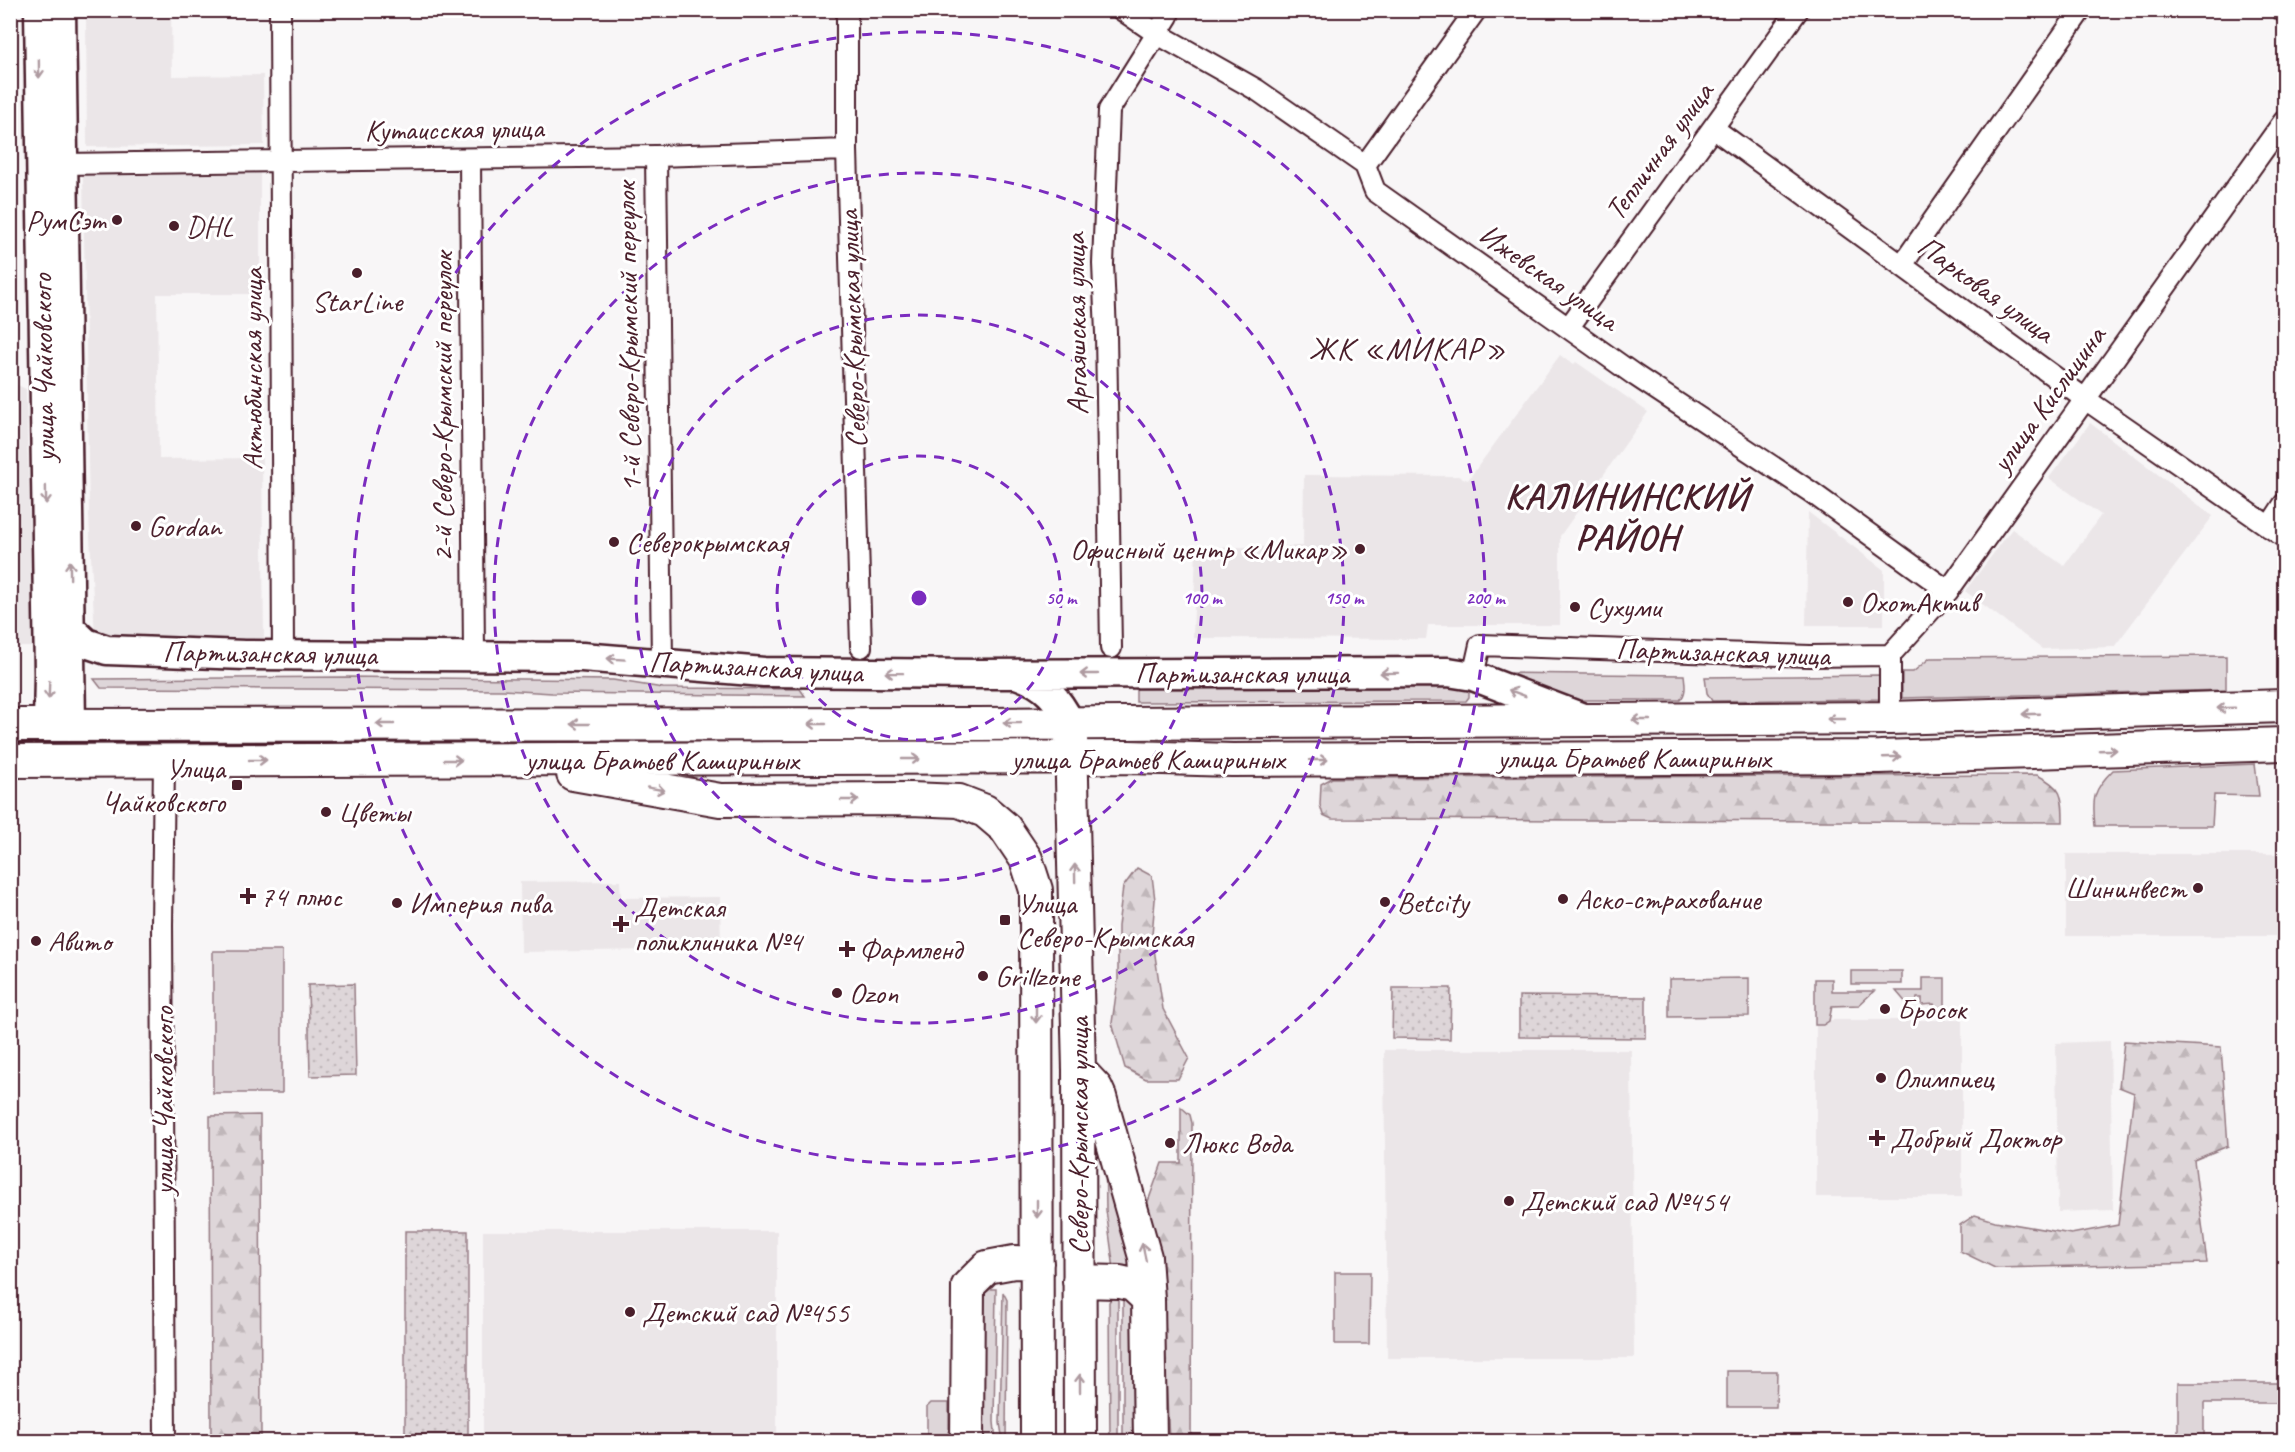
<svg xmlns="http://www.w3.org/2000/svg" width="2295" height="1452" font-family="Caveat,sans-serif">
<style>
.built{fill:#ebe6e8}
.grass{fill:#ded6d9;stroke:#947a82;stroke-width:1.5}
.forest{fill:url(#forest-firs);stroke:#947a82;stroke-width:1.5}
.park{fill:url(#park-dots);stroke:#947a82;stroke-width:1.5}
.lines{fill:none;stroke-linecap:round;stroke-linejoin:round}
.minor-casing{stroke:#4a1f2b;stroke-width:24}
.secondary-casing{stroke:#4a1f2b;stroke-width:33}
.primary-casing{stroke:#4a1f2b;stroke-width:36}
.minor{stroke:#fff;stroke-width:20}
.secondary{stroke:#fff;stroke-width:28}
.primary{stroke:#fff;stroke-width:32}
.oneway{stroke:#ae9aa0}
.ring{fill:none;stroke:#7b2cbf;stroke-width:3;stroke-dasharray:10 8}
.poi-dot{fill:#4a1f2b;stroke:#fff;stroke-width:2}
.labels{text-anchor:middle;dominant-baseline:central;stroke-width:6;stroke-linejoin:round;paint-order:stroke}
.street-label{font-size:30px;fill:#4a1f2b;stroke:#fff}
.poi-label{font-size:30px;fill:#4a1f2b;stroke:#fff;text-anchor:start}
.neighbourhood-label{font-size:32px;letter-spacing:1.5px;fill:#4a1f2b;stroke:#fff}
.district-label{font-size:36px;font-weight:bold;letter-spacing:1.5px;fill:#4a1f2b;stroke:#fff}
.centre{fill:#7b2cbf;stroke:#fff;stroke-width:3}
.ring-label{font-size:18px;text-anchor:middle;font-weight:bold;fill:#7b2cbf;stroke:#fff;stroke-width:6;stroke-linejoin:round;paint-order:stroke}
</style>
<defs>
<pattern id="forest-firs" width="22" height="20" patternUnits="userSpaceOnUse" patternTransform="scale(1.5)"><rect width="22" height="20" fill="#ded6d9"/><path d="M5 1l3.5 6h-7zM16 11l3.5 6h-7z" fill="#c0b7ba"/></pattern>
<pattern id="park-dots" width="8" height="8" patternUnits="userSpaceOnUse" patternTransform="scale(1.5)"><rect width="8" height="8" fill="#ded6d9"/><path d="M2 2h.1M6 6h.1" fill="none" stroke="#c0b7ba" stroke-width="1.8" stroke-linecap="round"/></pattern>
</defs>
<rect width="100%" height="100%" fill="#f8f6f7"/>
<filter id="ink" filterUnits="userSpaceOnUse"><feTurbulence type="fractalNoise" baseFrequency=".0167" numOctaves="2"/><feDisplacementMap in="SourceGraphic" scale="12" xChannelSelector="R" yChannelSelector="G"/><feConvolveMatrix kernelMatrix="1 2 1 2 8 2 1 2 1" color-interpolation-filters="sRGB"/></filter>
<g filter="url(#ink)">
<path class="built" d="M86 11H171L172 76 263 75 264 145 87 147Z
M260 173V294H157L159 459 262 458 264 641 95 639 89 515 83 176Z
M1560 355 1573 365 1576 362 1648 412 1560 536V625H1428L1426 639 1193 638 1196 548 1303 546 1304 475 1458 476 1468 480Z
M11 382 26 389 33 647H11Z
M2090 423 2213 516 2114 647 2042 649 1965 591 2012 529 2064 566 2101 515 2049 478Z
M1808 512 1884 570V625H1806Z
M2066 854H2284V936H2066Z
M620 881 621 898 720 897 721 949 521 952 520 882Z
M1816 1020H1962V1197H1816Z
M2110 1041 2113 1210 2058 1212 2056 1043Z
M1384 1050H1631L1634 1358H1387Z
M483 1231H777V1441L570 1442 569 1433H483Z"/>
<path class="grass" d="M2226 656V690L1902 698V672H1913L1930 658Z
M1500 673 1684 675C1685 684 1687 693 1680 700H1575Z
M1879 675V699L1712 701 1707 693 1705 677Z
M347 677 613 680 663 688 800 689 805 696 552 693 503 690 101 688 94 679Z
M1443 682 1469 690V697L1466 701 1136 702V685Z
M2255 764 2259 796 2214 795 2212 826H2095C2092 798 2093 790 2113 770Z
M213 951H282V1093H213Z
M1851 971H1902V984H1851Z
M1749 978V1016L1669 1017V979Z
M1923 978H1945V1019H1940L1935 1014 1934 1004 1922 1005V998H1917L1916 1004 1908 1005 1896 991H1923Z
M1815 979H1832V991H1874L1859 1005 1832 1006 1829 1021 1823 1025H1815Z
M1105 1149 1132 1257 1131 1270 1114 1269 1106 1210Z
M1335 1272H1370L1369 1344H1335Z
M991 1289H996L994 1422 996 1441H983V1299L985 1293Z
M1003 1292 1007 1300 1006 1442 1003 1441 1000 1423Z
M1115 1293 1118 1299V1441L1110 1442 1109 1302Z
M1123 1293 1132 1302 1133 1441H1123Z
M1727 1371H1777L1776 1407H1727Z
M2178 1383H2284V1403H2204V1441H2178Z
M931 1403H949V1441H927V1407Z"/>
<path class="forest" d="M2037 775C2062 787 2063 795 2063 822L1332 819 1323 815 1320 805 1321 784 1332 778Z
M1137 868 1152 876 1155 900 1152 935 1163 1009 1189 1058 1178 1079H1146L1125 1068 1112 1023 1118 980V926L1123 887Z
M2124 1041 2221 1047 2228 1146 2194 1160 2207 1263 1995 1268 1960 1251V1225L1975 1215 1995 1221 2071 1234 2118 1225 2134 1093 2119 1087Z
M1181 1107 1190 1115 1192 1123 1191 1441H1169L1160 1251 1146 1207 1162 1163H1181Z
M260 1115 261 1441H211L210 1116Z"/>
<path class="park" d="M354 984 356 1075 310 1076 308 985Z
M1393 988H1451L1450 1039 1392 1038Z
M1519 996 1646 997V1038L1519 1037Z
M405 1231H468V1434H405Z"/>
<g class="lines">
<defs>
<path id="minor" d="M280 10 283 654
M847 10V150L861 647
M1122 10 1156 33 1257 90 1365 165 1375 191 1636 376 1811 492 1948 591
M2282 10 2284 12
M1713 128 2085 399 2284 537
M656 156 662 662
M470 159 474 655
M63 164 656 156 847 150
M1365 165 1476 10
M1902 265 2081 10
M1569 327 1798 10
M2269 527 2284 504
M1111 648 1106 333 1103 264 1109 110 1168 16
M1473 676 1480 645 1810 656 1890 655
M1890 718V655L1948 591 2284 121
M164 761 162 925 165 1442"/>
<path id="secondary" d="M39 10 49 674 48 724
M61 10 71 724
M71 629 86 643 107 650 245 655 582 657 764 672 979 674 1448 672 1473 676 1583 718
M1019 675C1045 684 1058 699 1070 723"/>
<path id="primary" d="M10 725 977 724 1890 718 2284 706
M1071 738 1079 1070 1080 1442
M10 761 1129 757 1232 760 1880 757 2284 744
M573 774 720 800 911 799 959 801 985 811 1005 828 1026 859 1036 890 1037 1442
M1079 1070 1096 1088 1100 1097 1145 1257 1148 1299 1133 1285 1120 1282 1079 1281
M1148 1299 1150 1442
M967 1442 968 1286 987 1267 1014 1262 1037 1263"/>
</defs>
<use href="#minor" class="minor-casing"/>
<use href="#secondary" class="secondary-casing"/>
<use href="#primary" class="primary-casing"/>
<use href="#minor" class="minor"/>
<use href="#secondary" class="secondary"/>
<use href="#primary" class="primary"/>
</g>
<defs><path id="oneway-shaft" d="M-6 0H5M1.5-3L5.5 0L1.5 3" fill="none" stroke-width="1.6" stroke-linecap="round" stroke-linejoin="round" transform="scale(1.5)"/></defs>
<g class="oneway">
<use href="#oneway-shaft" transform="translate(39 69) rotate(89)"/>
<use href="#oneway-shaft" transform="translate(46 495) rotate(89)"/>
<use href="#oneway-shaft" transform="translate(70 570) rotate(-91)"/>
<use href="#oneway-shaft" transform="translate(616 659) rotate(-176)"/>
<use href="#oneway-shaft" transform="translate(894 673) rotate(-179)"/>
<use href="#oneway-shaft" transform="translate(1389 673) rotate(179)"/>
<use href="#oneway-shaft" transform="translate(1089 674) rotate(180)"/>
<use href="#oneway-shaft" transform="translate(49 690) rotate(92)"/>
<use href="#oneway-shaft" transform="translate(1517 693) rotate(-159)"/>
<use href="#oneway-shaft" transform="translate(2226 708) rotate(178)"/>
<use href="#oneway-shaft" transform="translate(2031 714) rotate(178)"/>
<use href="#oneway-shaft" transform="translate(1836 719) rotate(180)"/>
<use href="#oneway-shaft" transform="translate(1641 720) rotate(180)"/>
<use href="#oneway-shaft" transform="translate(1012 723) rotate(180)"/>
<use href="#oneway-shaft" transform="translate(385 724) rotate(180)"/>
<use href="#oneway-shaft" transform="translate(580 724) rotate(180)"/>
<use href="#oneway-shaft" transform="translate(817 724) rotate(180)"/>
<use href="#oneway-shaft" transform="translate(2108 750) rotate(-2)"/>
<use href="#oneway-shaft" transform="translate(1892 757) rotate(-2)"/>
<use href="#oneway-shaft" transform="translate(911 759)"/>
<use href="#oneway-shaft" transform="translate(258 760)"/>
<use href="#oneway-shaft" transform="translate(453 760)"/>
<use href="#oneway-shaft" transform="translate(1319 760)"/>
<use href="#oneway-shaft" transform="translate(656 789) rotate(10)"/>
<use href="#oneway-shaft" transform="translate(850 800)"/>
<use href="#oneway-shaft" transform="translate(1075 873) rotate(-91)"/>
<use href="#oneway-shaft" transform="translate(1036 1014) rotate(90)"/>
<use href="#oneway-shaft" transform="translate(1037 1209) rotate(90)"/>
<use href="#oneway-shaft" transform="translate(1144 1252) rotate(-102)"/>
<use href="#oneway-shaft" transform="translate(1080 1383) rotate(-90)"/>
</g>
</g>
<g class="ring">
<circle cx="919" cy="598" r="142"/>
<circle cx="919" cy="598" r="283"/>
<circle cx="919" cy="598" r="425"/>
<circle cx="919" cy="598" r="566"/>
</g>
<g class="poi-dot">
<circle cx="117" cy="220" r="6"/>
<circle cx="174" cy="226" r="6"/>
<circle cx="357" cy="273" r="6"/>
<circle cx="136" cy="526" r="6"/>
<circle cx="614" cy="542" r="6"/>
<circle cx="1360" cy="549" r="6"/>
<circle cx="1848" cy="602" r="6"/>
<circle cx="1575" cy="607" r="6"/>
<rect x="231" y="779" width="12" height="12" rx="3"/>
<circle cx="326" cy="812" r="6"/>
<circle cx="2198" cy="888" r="6"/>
<path d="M245 887h6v6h6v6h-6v6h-6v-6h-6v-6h6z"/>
<circle cx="1563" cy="899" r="6"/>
<circle cx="1385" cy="902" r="6"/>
<circle cx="397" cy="903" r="6"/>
<rect x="999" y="914" width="12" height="12" rx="3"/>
<path d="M618 915h6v6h6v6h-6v6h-6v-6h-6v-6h6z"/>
<circle cx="36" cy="941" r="6"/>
<path d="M844 940h6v6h6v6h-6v6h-6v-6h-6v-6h6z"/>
<circle cx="983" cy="976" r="6"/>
<circle cx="837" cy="993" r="6"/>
<circle cx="1885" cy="1009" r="6"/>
<circle cx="1881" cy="1078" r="6"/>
<path d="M1874 1129h6v6h6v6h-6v6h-6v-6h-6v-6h6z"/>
<circle cx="1170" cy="1143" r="6"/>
<circle cx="1509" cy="1201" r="6"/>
<circle cx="630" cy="1312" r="6"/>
</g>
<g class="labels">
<g class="street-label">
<text transform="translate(454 129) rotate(-1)">Кутаисская улица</text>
<text transform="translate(1659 151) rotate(-54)">Тепличная улица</text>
<text transform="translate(1549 277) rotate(35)">Ижевская улица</text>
<text transform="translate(1986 289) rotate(36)">Парковая улица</text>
<text transform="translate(1076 324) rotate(-91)">Аргаяшская улица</text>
<text transform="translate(852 329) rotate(-92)">Северо-Крымская улица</text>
<text transform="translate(628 337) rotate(-91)">1-й Северо-Крымский переулок</text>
<text transform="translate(43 368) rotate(-91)">улица Чайковского</text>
<text transform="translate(252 369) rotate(-90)">Актюбинская улица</text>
<text transform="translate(2048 399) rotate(-54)">улица Кислицина</text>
<text transform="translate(442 407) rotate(-90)">2-й Северо-Крымский переулок</text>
<text transform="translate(1723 652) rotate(2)">Партизанская улица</text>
<text transform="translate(270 653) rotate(1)">Партизанская улица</text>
<text transform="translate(756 667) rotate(3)">Партизанская улица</text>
<text x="1242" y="673">Партизанская улица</text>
<text x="1634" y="758">улица Братьев Кашириных</text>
<text x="1148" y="759">улица Братьев Кашириных</text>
<text x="662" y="760">улица Братьев Кашириных</text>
<text transform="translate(163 1101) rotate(-90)">улица Чайковского</text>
<text transform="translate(1078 1136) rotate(-90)">Северо-Крымская улица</text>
</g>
<g class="poi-label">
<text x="105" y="220" text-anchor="end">РумСэт</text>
<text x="186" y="226">DHL</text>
<text x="357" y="301" text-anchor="middle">StarLine</text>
<text x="148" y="526">Gordan</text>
<text x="626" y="542">Северокрымская</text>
<text x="1348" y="549" text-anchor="end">Офисный центр «Микар»</text>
<text x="1860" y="602">ОхотАктив</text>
<text x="1587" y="607">Сухуми</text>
<text x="225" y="768" text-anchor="end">Улица<tspan x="225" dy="34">Чайковского</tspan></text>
<text x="338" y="812">Цветы</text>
<text x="2186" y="888" text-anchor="end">Шининвест</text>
<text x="260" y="896">74 плюс</text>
<text x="1575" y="899">Аско-страхование</text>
<text x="1397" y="902">Betcity</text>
<text x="409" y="903">Империя пива</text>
<text x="1017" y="903">Улица<tspan x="1017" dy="34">Северо-Крымская</tspan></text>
<text x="634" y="907">Детская<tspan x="634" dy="34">поликлиника №4</tspan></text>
<text x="48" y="941">Авито</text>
<text x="859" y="949">Фармленд</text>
<text x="995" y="976">Grillzone</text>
<text x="849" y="993">Ozon</text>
<text x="1897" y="1009">Бросок</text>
<text x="1893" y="1078">Олимпиец</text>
<text x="1890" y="1138">Добрый Доктор</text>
<text x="1182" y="1143">Люкс Вода</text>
<text x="1521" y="1201">Детский сад №454</text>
<text x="642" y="1312">Детский сад №455</text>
</g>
<g class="neighbourhood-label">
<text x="1408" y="348">ЖК «МИКАР»</text>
</g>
<g class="district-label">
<text x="1627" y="496">КАЛИНИНСКИЙ<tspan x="1627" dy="41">РАЙОН</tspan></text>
</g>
</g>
<circle cx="919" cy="598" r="9" class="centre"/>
<g class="ring-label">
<text x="1061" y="604">50 m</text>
<text x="1202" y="604">100 m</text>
<text x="1344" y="604">150 m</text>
<text x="1485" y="604">200 m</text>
</g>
<rect width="2295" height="1452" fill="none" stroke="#fff" stroke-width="36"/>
<rect x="18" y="18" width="2259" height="1416" fill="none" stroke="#4a1f2b" stroke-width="2" filter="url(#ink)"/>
</svg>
